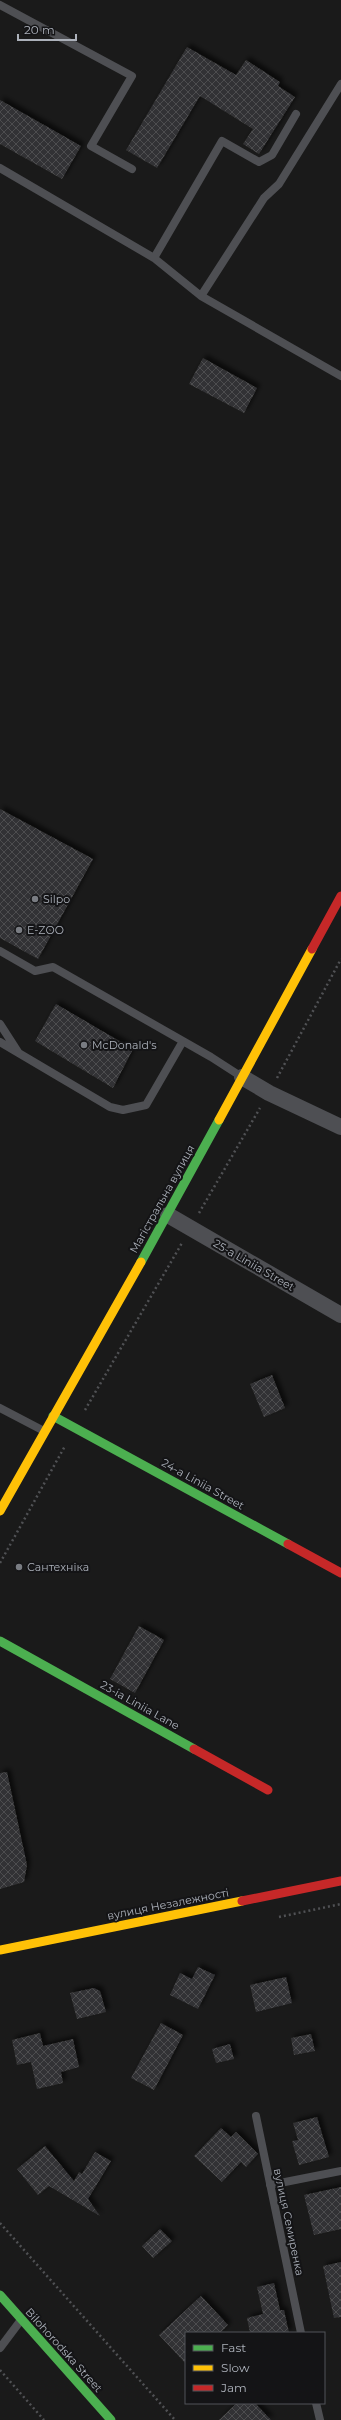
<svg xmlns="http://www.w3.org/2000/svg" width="341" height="2420" font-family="Montserrat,sans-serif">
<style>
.building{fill:url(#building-cross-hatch);filter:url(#shadow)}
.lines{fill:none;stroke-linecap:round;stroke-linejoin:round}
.path{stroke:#505154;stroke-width:2.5;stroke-dasharray:2 3;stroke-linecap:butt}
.lane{stroke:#4e4f53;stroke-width:8}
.street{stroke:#4e4f53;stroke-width:16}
.fast{stroke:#4caf50;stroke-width:9}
.slow{stroke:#ffc107;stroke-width:9}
.jam{stroke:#c62828;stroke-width:9}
.poi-dot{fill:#797c82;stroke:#141416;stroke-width:1.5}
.labels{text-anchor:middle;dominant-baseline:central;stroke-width:4;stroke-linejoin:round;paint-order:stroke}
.poi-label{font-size:11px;fill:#acb1ba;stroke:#141416;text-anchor:start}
.street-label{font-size:11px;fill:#acb1ba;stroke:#141416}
</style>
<defs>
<pattern id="building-cross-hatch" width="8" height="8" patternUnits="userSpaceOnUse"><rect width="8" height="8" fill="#333334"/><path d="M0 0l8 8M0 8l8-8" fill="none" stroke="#4e4e4f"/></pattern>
<filter id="shadow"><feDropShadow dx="3.5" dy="-3.5" stdDeviation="2" flood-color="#0009"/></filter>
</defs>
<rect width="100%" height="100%" fill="#1a1a1a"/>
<path class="building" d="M187 47 236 75 246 60 280 82 278 86 295 97 259 154 243 144 253 129 200 96 157 168 126 150Z
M0 100 81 146 62 179 0 144Z
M203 358 257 388 244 413 189 384Z
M0 809 93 859 38 959 0 938Z
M56 1004 133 1049 113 1088 35 1041Z
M272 1375 285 1408 264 1417 250 1384Z
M139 1626 164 1640 135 1693 110 1679Z
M7 1772 27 1865 24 1882 0 1889V1773Z
M198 1967 215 1975 198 2009 170 1995 180 1973 192 1979Z
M286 1977 292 2003 256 2012 250 1985Z
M94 1988 100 1991 106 2012 77 2019 70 1993Z
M161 2023 183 2035 154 2090 131 2078Z
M40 2033 43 2046 73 2039 79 2067 61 2072 63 2083 37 2089 31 2062 17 2065 12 2040Z
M311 2034 315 2051 294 2055 291 2038Z
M230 2044 234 2059 216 2063 212 2049Z
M317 2117 329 2157 299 2165 292 2141 298 2140 293 2123Z
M221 2128 231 2137 236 2132 258 2154 246 2167 241 2162 222 2182 194 2156Z
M45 2146 74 2181 79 2172 82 2174 95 2152 111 2161 88 2199 100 2216 49 2186 38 2195 17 2169Z
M341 2187V2229L314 2235 304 2195Z
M160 2229 172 2241 153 2258 142 2246Z
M341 2262V2317L334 2318 323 2266Z
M274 2283 280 2310H284L289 2333H250L247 2318 263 2314 257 2287Z
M201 2296 228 2325 220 2333H186V2364L159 2335Z
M237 2403H255L271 2420H219Z"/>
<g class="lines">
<path class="path" d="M277 1078 341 959
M199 1213 260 1108
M85 1410 182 1243
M0 1563 65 1446
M279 1917 341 1904
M0 2223 175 2420
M0 2370 44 2420"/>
<path class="lane" d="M0 5 132 76 91 146 132 169
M0 168 154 258 201 296 341 376
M154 258 222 141 259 162 272 155 296 114
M201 296 264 198 279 184 341 84
M0 951 35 971 53 967 211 1057 242 1077
M0 1024 18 1052
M0 1042 110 1107 123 1110 146 1105 183 1041
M0 1408 44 1431
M256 2116 301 2333
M270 2185 341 2171
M0 2348 21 2320
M316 2403 320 2420"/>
<path class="street" d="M242 1077 269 1093 341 1127
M168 1215 341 1315"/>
<path class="fast" d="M141 1262 219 1120
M53 1416 288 1544
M0 1641 194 1749
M0 2295 111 2420"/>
<path class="slow" d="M219 1120 312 949
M0 1511 141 1262
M0 1950 242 1901"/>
<path class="jam" d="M312 949 341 896
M288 1544 341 1573
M194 1749 268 1790
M242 1901 341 1881"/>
</g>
<g class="poi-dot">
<circle cx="35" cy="899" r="4"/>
<circle cx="19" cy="930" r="4"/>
<circle cx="84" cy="1045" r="4"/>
<circle cx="19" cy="1567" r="4"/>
</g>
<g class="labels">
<g class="poi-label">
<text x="43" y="899">Silpo</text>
<text x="27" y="930">E-ZOO</text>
<text x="92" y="1045">McDonald's</text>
<text x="27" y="1567">Сантехніка</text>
</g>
<g class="street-label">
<text transform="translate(162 1199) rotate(-61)">Магістральна вулиця</text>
<text transform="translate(254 1265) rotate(30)">25-a Liniia Street</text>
<text transform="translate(203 1484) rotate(29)">24-a Liniia Street</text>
<text transform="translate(140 1705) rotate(29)">23-ia Liniia Lane</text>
<text transform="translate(168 1904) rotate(-11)">вулиця Незалежності</text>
<text transform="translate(289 2222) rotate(78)">вулиця Семиренка</text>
<text transform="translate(64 2350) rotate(48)">Bilohorodska Street</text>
</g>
</g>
<rect x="185" y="2332" width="140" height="72" fill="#141416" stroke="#515358"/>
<rect x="193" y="2345" width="20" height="6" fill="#4caf50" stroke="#515358"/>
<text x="221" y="2352" font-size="12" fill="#acb1ba">Fast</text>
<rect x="193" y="2365" width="20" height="6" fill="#ffc107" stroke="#515358"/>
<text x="221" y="2372" font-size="12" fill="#acb1ba">Slow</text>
<rect x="193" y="2385" width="20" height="6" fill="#c62828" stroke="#515358"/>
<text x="221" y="2392" font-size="12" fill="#acb1ba">Jam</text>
<path d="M18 34v6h58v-6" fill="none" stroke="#acb1ba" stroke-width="2"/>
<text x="24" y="34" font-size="12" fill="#acb1ba" stroke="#141416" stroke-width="3" paint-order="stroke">20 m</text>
</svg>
